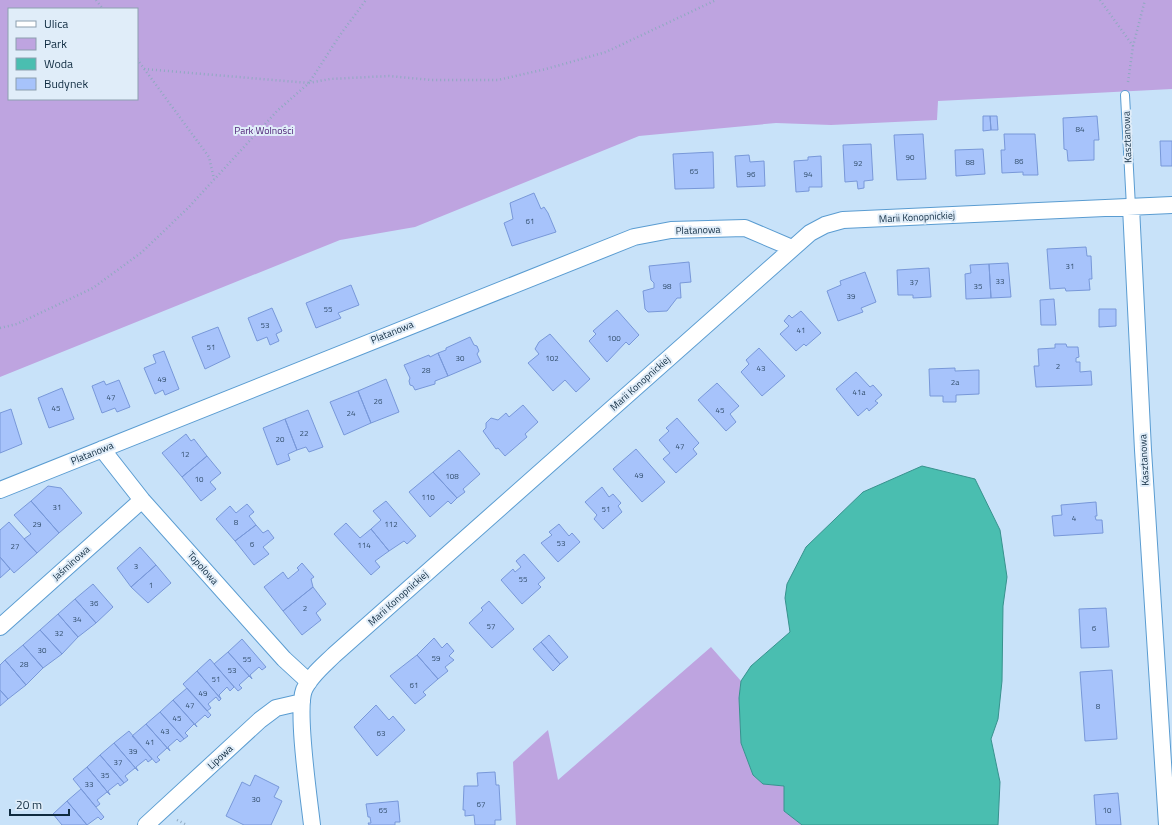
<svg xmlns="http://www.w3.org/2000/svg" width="1172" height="825" font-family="'Titillium Web',sans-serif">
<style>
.green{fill:#bea4e0;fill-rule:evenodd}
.water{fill:#4abeb0;stroke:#38928e}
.building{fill:#a7c3fb;stroke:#7898d9}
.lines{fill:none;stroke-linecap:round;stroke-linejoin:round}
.lane-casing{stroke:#5a9cd1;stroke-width:10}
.street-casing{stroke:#5a9cd1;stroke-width:18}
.path{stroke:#8fa9c0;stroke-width:2.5;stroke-dasharray:1 3;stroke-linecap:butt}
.lane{stroke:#fff;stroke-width:8}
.street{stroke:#fff;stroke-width:16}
.labels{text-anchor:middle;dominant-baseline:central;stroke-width:4;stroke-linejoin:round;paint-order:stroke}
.number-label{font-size:8px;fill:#35516f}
.park-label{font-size:10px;fill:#4f2477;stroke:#e0edf9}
.street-label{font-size:10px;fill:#0f2b40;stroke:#e0edf9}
</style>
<rect width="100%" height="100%" fill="#c8e2f9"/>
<path class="green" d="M0 0H1172V89L938 101 937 120 831 125 776 123 639 136 415 227 340 240 0 377ZM9 9H137V99H9Z
M711 647 741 681 739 698 741 743 753 775 763 784 785 786 784 811 802 825H516L513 762 548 730 558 780Z"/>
<path class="water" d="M922 466 975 479 1000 530 1007 577 1003 606 1002 681 998 719 991 739 1000 782 998 825H802L784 811V786L763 784 753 775 741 743 739 698 741 681 751 666 790 632 785 598 787 584 806 547 863 492Z"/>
<path class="building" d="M983 116H990L991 130 983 131Z
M990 116H997L998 130H991Z
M1097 116 1099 140H1094V160L1068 161 1067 150 1064 149 1063 118Z
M923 134 926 179 897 180 894 135Z
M1004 134H1035L1038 175H1023V172L1002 173 1001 150H1005Z
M1160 141H1172V166H1161Z
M871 144 873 180 864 181V188L858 189 857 181 845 182 843 145Z
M983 149 985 174 956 176 955 150Z
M713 152 714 188 675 189 673 154Z
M749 155 750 162 764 161 765 186 737 187 735 156Z
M821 156 822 187H809V191L796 192 794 161 808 160V157Z
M534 193 541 209 544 207 548 213 556 232 512 246 504 223 513 219 510 203Z
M1086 247 1087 256H1091L1092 279H1089L1090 290 1066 291 1065 288 1050 289 1047 249Z
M689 262 691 282 680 283 681 298H677L667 311 648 312 645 309 643 291 654 288V283L651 280 649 266Z
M1008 263 1011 297 991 298 989 264Z
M989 264 991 298 966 299 965 274 971 273 970 265Z
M929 268 931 297 913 298V295H898L897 270Z
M865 272 876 302 861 308 863 312 838 321 827 291 841 285 840 281Z
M351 285 359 305 338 313 341 318 316 328 306 303Z
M1054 299 1056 325H1041L1040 300Z
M272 308 282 331 276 334 279 341 270 345 267 337 257 341 248 318Z
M1099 309H1116V326L1099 327Z
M617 310 639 335 629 345 626 342 607 362 589 341 596 334 593 331Z
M801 311 821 333 806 346 804 344 796 351 780 334 789 326 784 321 789 315 792 318Z
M218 327 230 357 205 369 192 337Z
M550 334 590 379 576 392 565 380 553 391 528 363 539 354 535 349 539 342Z
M470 337 474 345 477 346 479 351 477 354 481 362 448 376 438 353 446 350V348Z
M1055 344H1066L1067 347H1078L1079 357 1076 358V362H1080V372L1091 371 1092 385 1036 387 1034 366H1039L1038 349 1055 348Z
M759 348 785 376 762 396 741 372 749 364 746 360Z
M164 351 179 389 165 395 163 390 155 394 144 368 156 363 153 355Z
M438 353 448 376 435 381V384L415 390 413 386 410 385 409 381 410 378 404 365 429 355 430 357Z
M955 368V371L979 370V394L956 395V402H943V396H930L929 369Z
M856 372 870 387 873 385 882 395 875 401 878 403 869 411 867 408 858 416 836 389Z
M386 379 399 412 371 423 358 391Z
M119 380 130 407 117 412 115 408 102 413 92 386 104 381 106 385Z
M717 383 739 406 730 414 736 422 726 431 698 400Z
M62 388 74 419 49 428 38 398Z
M358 391 371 423 344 435 330 402Z
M523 405 538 422 525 434 527 437 505 456 498 448 496 449 483 431 486 428V423L491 418 498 420 506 413 509 417Z
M11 409 22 444 0 453V413Z
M308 410 323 447 309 452 306 447 297 450 285 419Z
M677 418 699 443 693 449 697 454 676 473 663 459 670 453 659 440 669 431 666 428Z
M285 419 297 450 288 454 290 460 277 465 263 428Z
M186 434 191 441 194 439 207 456 182 477 162 453Z
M636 449 665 482 642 502 613 469Z
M459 450 480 474 463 489 465 492 457 498 433 472Z
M207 456 221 473 210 482 216 489 201 501 182 477Z
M433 472 457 498 451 504 448 501 430 517 409 492Z
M48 486 61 488 82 513 59 533 31 501Z
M602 487 609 497 613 494 621 503 618 506 622 512 603 529 594 519 597 515 585 502Z
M31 501 59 533 37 553 24 539 31 534 14 515Z
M386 501 416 536 407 544 404 541 389 551 371 529 381 520 373 511Z
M1096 502 1097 516H1095L1096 520H1102L1103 533 1054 536 1052 516 1062 515 1061 505Z
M247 504 254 512 249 516 256 525 235 541 216 519 230 506 236 513Z
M9 522 37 553 14 573 0 557V530Z
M346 523 360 538 371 529 389 551 375 561 380 567 371 575 334 534Z
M559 524 569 536 572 533 580 542 558 562 541 543 552 535 549 532Z
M256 525 263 533 268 530 274 538 263 547 269 554 254 565 235 541Z
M140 547 156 565 131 587 117 568Z
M524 554 545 578 538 584 541 587 522 604 501 580 513 569 515 572 521 567 516 561Z
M0 557 10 569 0 578Z
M302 563 314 577 311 579 313 587 283 611 264 587 283 572 288 579 299 570 297 568Z
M156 565 171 583 148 603 131 587Z
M93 584 113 607 96 623 75 599Z
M313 587 326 604 316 613 321 620 302 635 283 611Z
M75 599 96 623 78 637 58 614Z
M489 601 514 629 492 648 469 623 483 610 481 608Z
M1106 608 1109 647 1081 648 1079 609Z
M58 614 78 637 62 654 40 630Z
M40 630 62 654 43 668 23 645Z
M549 635 568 657 560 664 541 642Z
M434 638 442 648 447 643 454 651 449 656 454 660 445 667 448 671 438 679 417 655Z
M242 639 266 667 262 670 259 667 250 675 252 679 228 652Z
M541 642 560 664 553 671 533 649Z
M23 645 43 668 26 685 5 660Z
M228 652 252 679 249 676 239 685 242 688 238 691 214 664Z
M417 655 438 679 423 692 426 695 415 704 390 676Z
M210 659 234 687 230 691 227 687 219 695 221 699 197 671Z
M5 660 26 685 8 699 0 690V665Z
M1112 670 1117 739 1085 741 1080 672Z
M197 671 221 699 219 701 216 697 208 704 211 708 207 711 183 684Z
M187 688 211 715 208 718 205 715 195 724 197 727 173 700Z
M0 690 8 699 0 706Z
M173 700 197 727 194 724 185 733 188 736 184 739 160 712Z
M376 705 389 720 393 716 405 730 377 756 354 727Z
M160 712 184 739 180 742 177 739 168 747 170 751 146 724Z
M146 724 170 751 167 748 157 757 160 760 156 763 132 736Z
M129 731 152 759 148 762 146 759 136 767 138 771 114 743Z
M114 743 138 771 135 768 125 776 128 780 124 783 100 755Z
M100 755 124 783 120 786 118 783 108 791 110 795 87 767Z
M87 767 110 795 107 792 97 800 100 804 96 807 73 779Z
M495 772 496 785H499L501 820H495V825H475L474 815 465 816V810H463L464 786H478L477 773Z
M255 775 279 787 274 797 282 801 271 825H244L226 816 242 782 250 786Z
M81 789 104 817 101 820 98 817 87 825 67 801Z
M1118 793 1121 825H1096L1094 795Z
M67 801 87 825H62L53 814Z
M398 801 400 822H395V825H369L368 823H371L370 817H368L366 804Z"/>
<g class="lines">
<defs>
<path id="lane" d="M1125 95 1131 207"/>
<path id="street" d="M1131 207 1143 450 1167 825
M102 449 142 500 284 659 309 682
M0 490 634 237 671 230 745 228 792 248
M0 627 142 500
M146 825 260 720 276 708 302 702
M312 825C309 798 296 711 304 690 310 676 324 665 334 655L810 233 825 225 843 220 1172 205"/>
</defs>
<use href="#lane" class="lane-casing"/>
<use href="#street" class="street-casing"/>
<path class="path" d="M96 0 103 9
M1100 0 1133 46
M137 59 209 157 214 179
M144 69 309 83 340 35 366 0
M1128 82 1133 46 1145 0
M0 328 17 324 93 288 142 252 188 208 277 111 309 83 330 79 389 76 432 80H498L546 69 606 52 716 0
M177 820 187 825"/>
<use href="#lane" class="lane"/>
<use href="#street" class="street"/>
</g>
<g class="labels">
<g class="number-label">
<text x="1080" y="129">84</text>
<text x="910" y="157">90</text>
<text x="1019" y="161">86</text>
<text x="970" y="162">88</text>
<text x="858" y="163">92</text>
<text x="694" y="171">65</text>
<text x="751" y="174">96</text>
<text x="808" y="174">94</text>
<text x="530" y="221">61</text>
<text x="1070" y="266">31</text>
<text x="1000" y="281">33</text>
<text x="914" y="282">37</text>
<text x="667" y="286">98</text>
<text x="978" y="286">35</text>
<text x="851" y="296">39</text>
<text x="328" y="309">55</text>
<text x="265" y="325">53</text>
<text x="801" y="330">41</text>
<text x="614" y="338">100</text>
<text x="211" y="347">51</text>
<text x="460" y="358">30</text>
<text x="552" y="358">102</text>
<text x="1058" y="366">2</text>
<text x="761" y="368">43</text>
<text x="426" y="370">28</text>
<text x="162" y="379">49</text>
<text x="955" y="382">2a</text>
<text x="859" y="392">41a</text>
<text x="111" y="397">47</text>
<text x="378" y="401">26</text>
<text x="56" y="408">45</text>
<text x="720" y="410">45</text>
<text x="351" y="413">24</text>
<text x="304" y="433">22</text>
<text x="280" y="439">20</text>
<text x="680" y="446">47</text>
<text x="185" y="454">12</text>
<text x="639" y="475">49</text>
<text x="452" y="476">108</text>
<text x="199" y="479">10</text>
<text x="428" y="497">110</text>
<text x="57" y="507">31</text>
<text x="606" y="509">51</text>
<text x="1074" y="518">4</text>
<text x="236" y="522">8</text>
<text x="37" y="524">29</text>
<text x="391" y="524">112</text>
<text x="561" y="543">53</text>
<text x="252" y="544">6</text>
<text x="364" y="545">114</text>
<text x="15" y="546">27</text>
<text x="136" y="566">3</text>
<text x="523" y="579">55</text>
<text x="151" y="585">1</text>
<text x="94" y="603">36</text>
<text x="305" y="608">2</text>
<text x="77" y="619">34</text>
<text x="491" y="626">57</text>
<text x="1094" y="628">6</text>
<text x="59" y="633">32</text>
<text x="42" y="650">30</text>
<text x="436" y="658">59</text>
<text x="247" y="659">55</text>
<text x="24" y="664">28</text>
<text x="232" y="670">53</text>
<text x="216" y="679">51</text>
<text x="414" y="685">61</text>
<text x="203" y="693">49</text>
<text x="190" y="705">47</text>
<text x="1098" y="706">8</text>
<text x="177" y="718">45</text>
<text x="165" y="731">43</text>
<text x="381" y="733">63</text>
<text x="150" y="742">41</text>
<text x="133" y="751">39</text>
<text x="118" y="762">37</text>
<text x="105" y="775">35</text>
<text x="89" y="784">33</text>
<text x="256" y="799">30</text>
<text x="481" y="804">67</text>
<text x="383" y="810">65</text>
<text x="1107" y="810">10</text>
</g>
<g class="park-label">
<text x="264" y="130">Park Wolności</text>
</g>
<g class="street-label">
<text transform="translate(1127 137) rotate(-92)">Kasztanowa</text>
<text transform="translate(917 217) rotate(-3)">Marii Konopnickiej</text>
<text transform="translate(698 230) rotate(-2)">Platanowa</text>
<text transform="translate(392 332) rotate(-22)">Platanowa</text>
<text transform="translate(640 383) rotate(-42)">Marii Konopnickiej</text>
<text transform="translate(92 453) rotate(-22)">Platanowa</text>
<text transform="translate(1144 460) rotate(-93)">Kasztanowa</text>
<text transform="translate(71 563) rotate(-42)">Jaśminowa</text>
<text transform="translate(203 568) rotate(48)">Topolowa</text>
<text transform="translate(398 598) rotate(-42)">Marii Konopnickiej</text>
<text transform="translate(220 757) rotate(-43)">Lipowa</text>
</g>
</g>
<rect x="8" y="8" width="130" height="92" fill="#e0edf9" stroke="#8c9faf"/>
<rect x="16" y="21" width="20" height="6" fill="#ffffff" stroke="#8c9faf"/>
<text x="44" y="28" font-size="12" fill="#0f2b40">Ulica</text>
<rect x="16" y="38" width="20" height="12" fill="#bea4e0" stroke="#8c9faf"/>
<text x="44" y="48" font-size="12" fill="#0f2b40">Park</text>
<rect x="16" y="58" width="20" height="12" fill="#4abeb0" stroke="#8c9faf"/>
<text x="44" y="68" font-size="12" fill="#0f2b40">Woda</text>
<rect x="16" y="78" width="20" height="12" fill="#a7c3fb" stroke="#8c9faf"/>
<text x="44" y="88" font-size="12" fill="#0f2b40">Budynek</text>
<path d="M10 809v6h59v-6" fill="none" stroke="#0f2b40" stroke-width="2"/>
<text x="16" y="809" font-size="12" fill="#0f2b40" stroke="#e0edf9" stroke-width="3" paint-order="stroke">20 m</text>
</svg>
